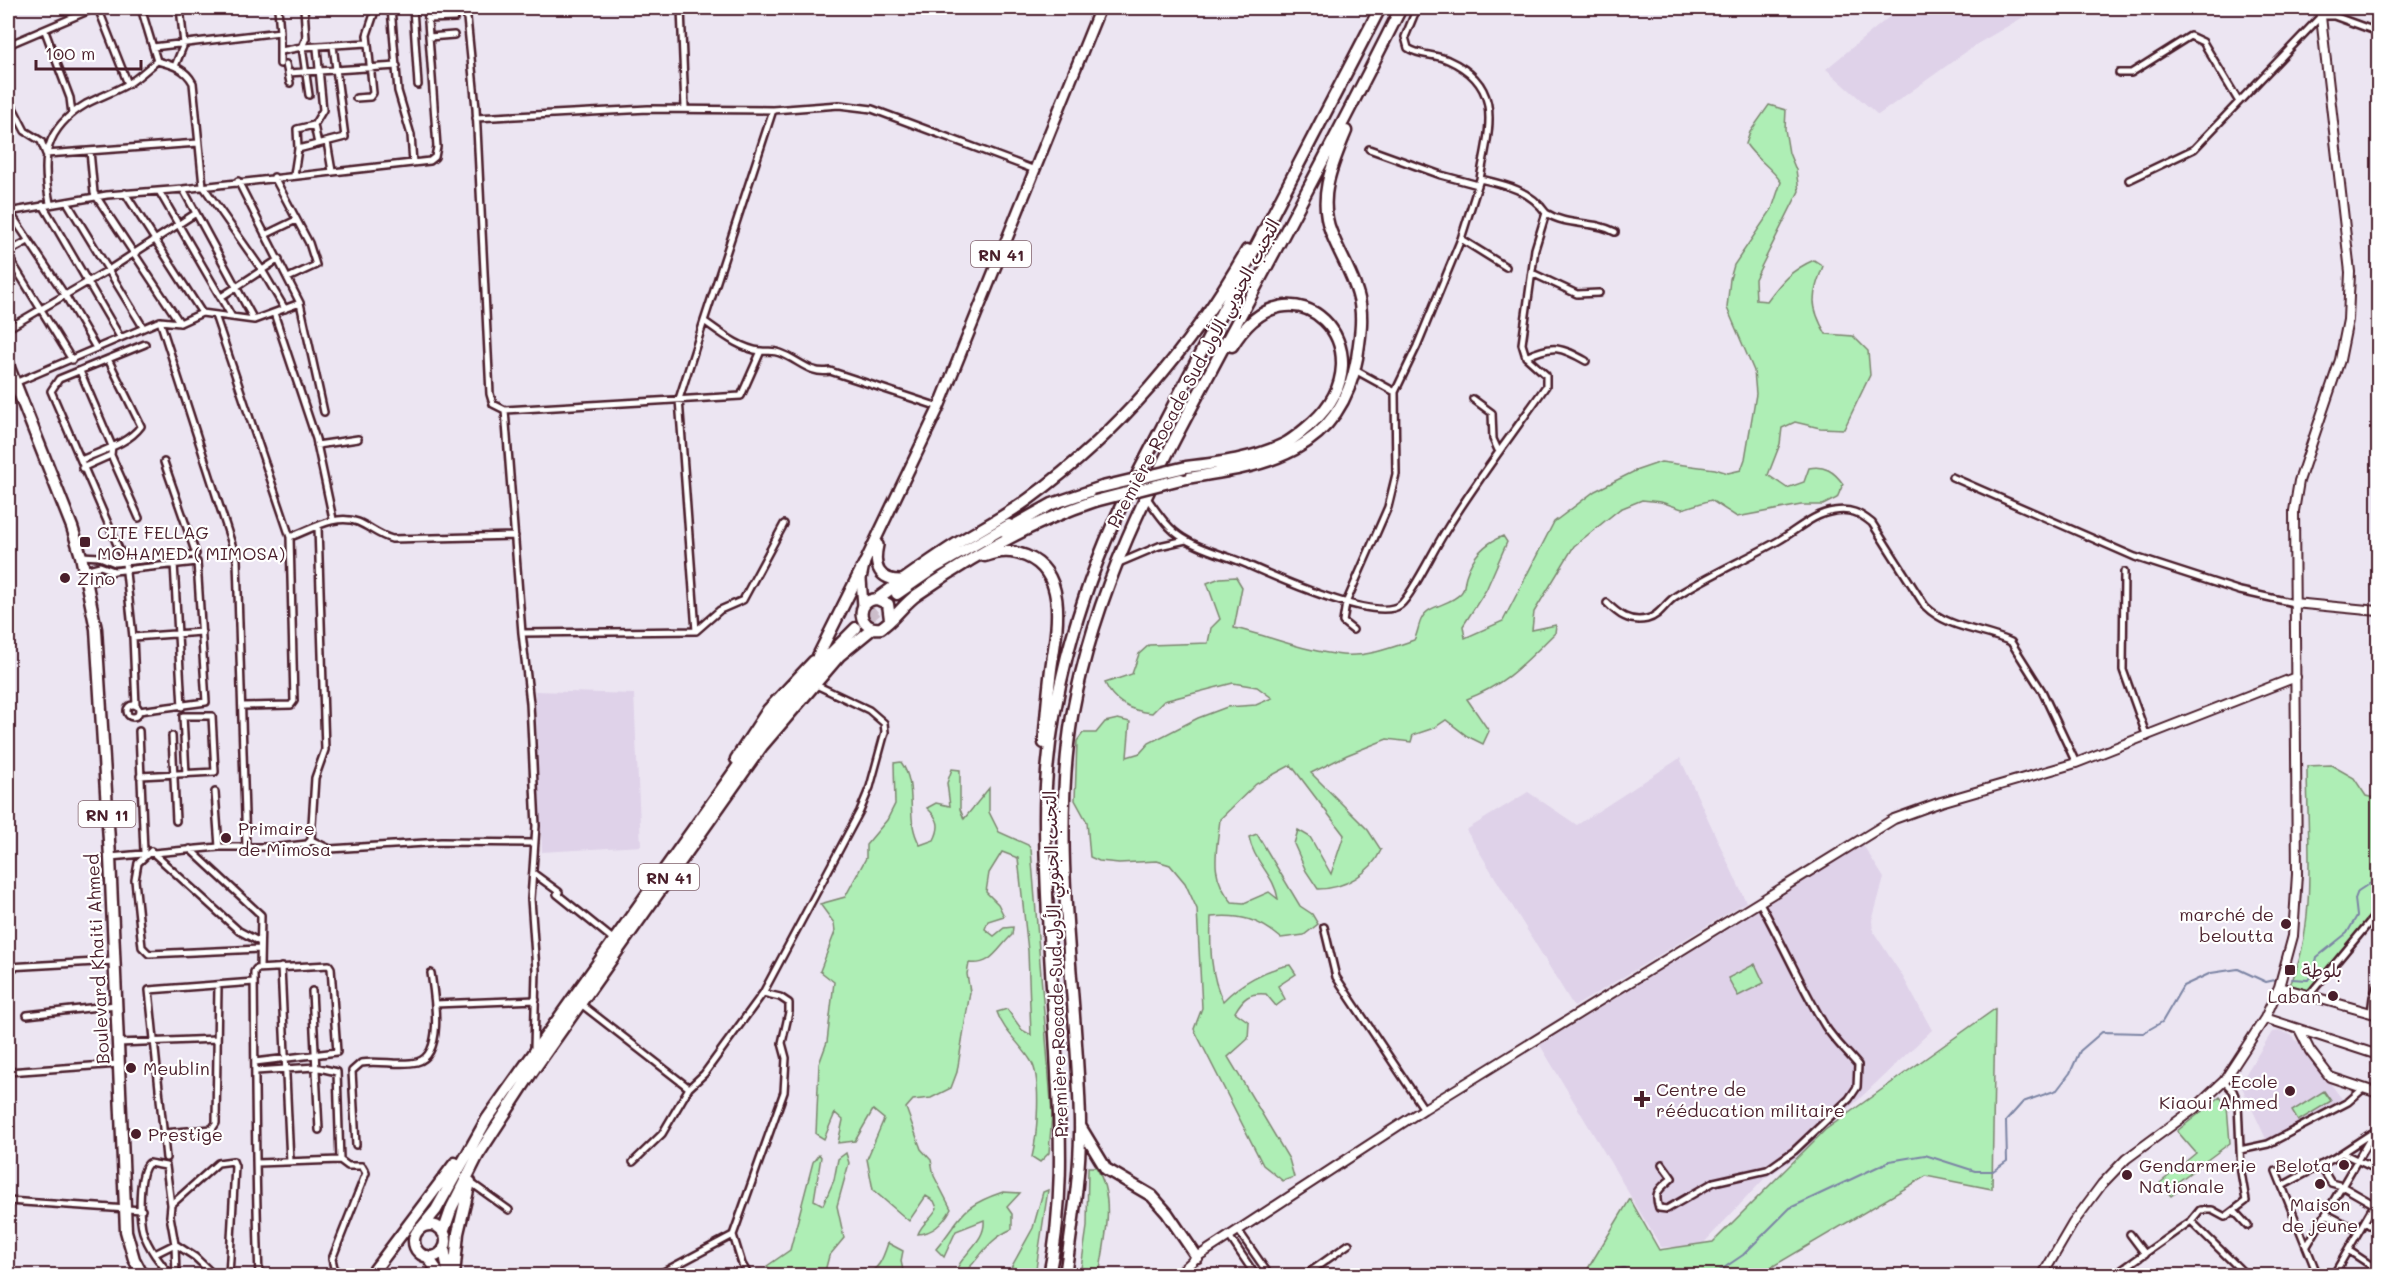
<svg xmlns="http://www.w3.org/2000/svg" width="2386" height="1283" font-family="Mali,'Playpen Sans Arabic',sans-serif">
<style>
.built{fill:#dfd2e9}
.green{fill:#aeeeb5;stroke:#7c8670;stroke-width:1.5}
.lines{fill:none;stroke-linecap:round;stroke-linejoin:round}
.stream{stroke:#7b84a4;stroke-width:2}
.highway-tunnel{stroke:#ccbdca;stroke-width:10;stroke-dasharray:10 5;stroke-linecap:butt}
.street-casing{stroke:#4a1f2b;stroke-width:10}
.secondary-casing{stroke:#4a1f2b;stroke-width:12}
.primary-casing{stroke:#4a1f2b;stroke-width:14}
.highway-casing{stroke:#4a1f2b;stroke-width:15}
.street{stroke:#fff;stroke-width:5}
.secondary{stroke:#fff;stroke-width:8}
.primary{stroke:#fff;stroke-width:9}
.highway{stroke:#fff;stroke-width:10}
.highway-bridge-casing{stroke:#4a1f2b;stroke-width:15;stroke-linecap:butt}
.highway-bridge{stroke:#fff;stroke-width:10}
.poi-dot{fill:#4a1f2b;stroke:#fff;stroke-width:2}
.labels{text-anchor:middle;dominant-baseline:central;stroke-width:4.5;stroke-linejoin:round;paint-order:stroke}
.shield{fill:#fff;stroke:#80626b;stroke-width:1.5}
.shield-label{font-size:16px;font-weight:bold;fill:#4a1f2b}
.street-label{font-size:18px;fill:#4a1f2b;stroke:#fff}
.poi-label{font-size:18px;fill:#4a1f2b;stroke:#fff;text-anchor:start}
</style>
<rect width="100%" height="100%" fill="#ece5f2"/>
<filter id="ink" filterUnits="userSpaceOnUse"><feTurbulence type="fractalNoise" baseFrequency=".0167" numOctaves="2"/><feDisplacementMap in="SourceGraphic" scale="12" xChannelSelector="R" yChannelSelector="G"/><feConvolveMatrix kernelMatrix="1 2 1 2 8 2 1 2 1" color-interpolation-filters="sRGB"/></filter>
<g filter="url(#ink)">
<path class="built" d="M1900 8H2039L1977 44 1878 115 1826 69Z
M535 691 634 694 641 846 542 852Z
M1680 758 1746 902 1574 1007 1466 830 1528 792 1577 825Z
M1863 845 1884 878 1872 921 1873 931 1903 977 1932 1030 1801 1154 1764 1179 1700 1247H1661L1540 1045Z
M2281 1031 2291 1035 2304 1048 2342 1099 2267 1141 2240 1083 2272 1032Z"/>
<path class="green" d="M1769 105 1786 110 1785 129 1789 153 1796 170 1799 191 1755 279 1756 300 1767 301C1781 282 1791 270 1814 260L1823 266C1812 296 1809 305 1826 334L1853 336 1868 351 1870 375 1844 429 1820 428 1795 422 1782 428 1780 444 1768 475 1787 488 1804 482 1809 468C1824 465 1834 471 1843 484L1837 498 1823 505H1801L1737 517 1711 500 1682 509 1661 502 1642 500 1620 509 1574 546 1534 612 1532 630 1556 625 1555 633C1525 662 1507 684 1467 699L1489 731 1483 744 1467 736 1446 720 1434 728 1413 735 1411 742 1387 739 1347 755 1311 773 1368 830 1381 850C1371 873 1344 889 1318 889L1306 871 1294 844 1298 830 1310 837 1331 874 1344 835 1291 765 1256 784 1220 819C1217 851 1208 875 1232 902L1244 903 1269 892 1278 899C1275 876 1253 861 1249 837L1257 834 1300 906 1312 914 1318 924 1304 935 1281 938C1259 919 1239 914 1211 917 1210 945 1210 976 1223 1001 1239 984 1266 969 1290 965L1296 974 1278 986 1285 999 1276 1006 1266 994C1250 992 1243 998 1235 1012L1249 1022 1248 1039 1228 1057 1289 1159 1294 1177 1283 1181 1263 1165 1194 1029 1202 1008 1197 909 1185 883 1170 865 1157 861 1119 863 1099 861 1090 857 1087 822 1075 800 1077 741 1083 733H1096L1105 722 1118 719 1130 722 1127 757 1140 753 1149 743 1198 718 1227 707 1256 705 1272 698 1257 687 1233 683 1164 701 1152 713C1131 711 1114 703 1105 683L1132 674 1139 654 1149 645 1208 643 1211 628 1220 619 1207 583 1220 578 1236 577 1242 587 1234 628C1270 636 1306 652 1342 655 1367 657 1391 648 1414 640 1418 633 1418 625 1422 618 1429 604 1450 606 1461 593 1465 589 1464 582 1466 576 1472 557 1485 543 1503 536L1507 542 1486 590 1463 626 1465 638 1503 621 1554 522 1595 491 1635 471 1661 462 1715 469 1728 473 1741 470 1745 459 1756 394 1754 371 1727 308 1730 279 1734 265 1772 209 1781 182C1771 167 1755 158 1746 144L1750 132Z
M901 762C919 787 904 819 920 845L934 840C941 826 939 819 927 808L936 803 950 806 947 783 952 769 960 770V809L964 819 989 788V812L999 832 1028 845 1031 849 1052 1114 1049 1153 1040 1162 1032 1157C1037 1137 1042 1078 1031 1061 1020 1043 1004 1032 997 1012L1007 1009 1022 1030 1031 1035 1028 951 1018 858 1002 852 989 873 986 892 998 904 1004 916 988 921 985 929 994 936 1004 928 1013 927 1012 935C997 949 992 966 969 963L967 974 970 992 957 1072 951 1088 931 1098 913 1100 906 1108 921 1149 931 1160 934 1176 951 1209C944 1222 933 1233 918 1234 922 1223 931 1219 937 1208L934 1201 926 1196 909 1221 873 1190 867 1159 884 1119 873 1110 855 1141 838 1143 843 1120 835 1113 824 1139 816 1134 819 1064 827 1042 834 982 820 971 835 932 834 923 820 904 845 897 866 858V845L887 820 895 804 894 763Z
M2331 765 2354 778 2366 796 2378 799V906L2309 990 2290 985C2318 927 2307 831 2307 766Z
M1755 964 1764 983 1738 996 1728 978Z
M1995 1009 1992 1189 1926 1176 1758 1275H1584L1630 1199 1659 1250 1713 1242 1825 1130Z
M2324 1091 2331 1101 2298 1121 2292 1111Z
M2220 1097 2227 1106 2230 1143 2179 1181 2182 1188 2171 1196 2160 1183 2196 1153 2177 1131Z
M846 1153 849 1163 837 1206 844 1238 829 1256 824 1275H776L767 1266 790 1250 813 1162 819 1154 821 1157 814 1200 823 1205 834 1180 838 1159Z
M1088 1167H1096C1116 1198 1105 1240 1099 1275H1080L1087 1227Z
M1048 1190 1035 1275H1007L1033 1228 1043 1192Z
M1003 1192 1020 1193 1007 1207 1012 1214V1229C987 1240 982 1256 964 1273L956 1271C963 1252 986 1241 984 1220L956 1231 944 1257 936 1249C963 1217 958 1207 1003 1192Z
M888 1243 903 1251 901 1261 904 1275H863C879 1271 883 1258 888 1243Z"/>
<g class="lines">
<path class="stream" d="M2292 979 2308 980 2314 971 2317 957 2347 933 2357 916 2355 899 2358 891 2378 878
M1606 1276 1610 1271 1624 1268 1633 1276
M1712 1276 1743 1255 1790 1208 1890 1161 1925 1155 1975 1171H1993L2007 1161 2006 1121 2023 1102 2057 1090 2070 1073 2080 1051 2102 1032 2143 1033 2162 1022 2183 986 2211 973 2238 969 2266 982 2275 980"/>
<path class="highway-tunnel" d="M858 627 897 594"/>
<defs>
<path id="street" d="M98 8 128 84
M141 8 157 61
M142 8H181
M278 8 280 32
M304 8 306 38 302 47 309 95
M391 8 398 91 411 135 413 163
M413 8 418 85
M466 8 476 108 490 394 493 404 505 410 522 633 530 703 536 826 531 899 536 970 534 1049
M681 8 685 108
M428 19 455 18
M45 31 70 98 72 114
M429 37 454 35
M8 45 95 8
M153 47 280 32V64
M317 48 323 110 314 125 318 144
M281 51 302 47 367 43
M286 64 290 83
M175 66 184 44 180 8
M288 73 397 66
M2119 73H2131L2190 36 2203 42 2239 102
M8 98 25 131 41 141 46 154 198 143
M356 98 370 97 373 93 367 35 376 8
M773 110 704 321C721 333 740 349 761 351 768 352 773 350 780 353 798 359 810 375 830 371L939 407
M476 118 648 109 773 110 839 105 872 109 1035 170
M327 142 332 171
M298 149 345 137 333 46
M1369 149 1441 175 1478 185
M90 151 94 193 180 323
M294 175 298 149 297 129 314 125
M274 177 309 243 316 265 288 278
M2129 180 2194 149 2321 16H2334L2378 32
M238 181 300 303
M183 189 254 320
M159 191 232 317
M125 193 202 313
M67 202 143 327
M50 203C41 159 44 129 86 104 99 97 114 92 128 84 138 78 147 69 157 61 172 65 185 68 193 83L203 186 262 270 285 309
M43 205 120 337
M9 211 65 295 96 348
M8 212 107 195 183 189 430 161 435 157 437 147 427 8
M1546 213C1568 227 1593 220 1615 232
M265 235 296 220
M1461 239 1506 267
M8 252 28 241
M8 256 72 360
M1532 273 1577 294 1599 293
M221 297 279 259
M274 313 316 439 333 519
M215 315 290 537 294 701 291 705 244 706
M160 321 237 560 246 847
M12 326 110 269 196 213
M1526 357C1553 344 1561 347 1586 361
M80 371 112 446 111 455
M15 383 160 321 180 323 202 313 254 320 300 303 324 412
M1395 392 1417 346 1461 239 1480 179
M1473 399 1492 413 1493 439 1498 450
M505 410 741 396 761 351
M317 445 358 439
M81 460C101 451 128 444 141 426L108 359
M82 468 111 455 139 518
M1952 477 2135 557 2240 591 2294 603
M1147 498C1158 513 1167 528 1183 538 1201 550 1226 555 1246 564 1273 576 1376 623 1400 605 1411 597 1435 547 1445 532 1476 481 1512 435 1546 386V375L1526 357 1522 344 1535 249 1546 213C1530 190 1506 185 1480 179 1488 131 1506 86 1448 60 1436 54 1419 56 1408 48L1405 37 1417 8
M290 537C311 530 335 513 358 522 370 527 378 535 392 539L515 536
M81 556 100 557 115 563 196 554 164 462
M174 563 182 707
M1119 563 1159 546 1186 540
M84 570 100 566 114 571
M2124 572 2123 670 2147 737
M87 585 114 571 197 562 206 702 139 711
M1607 603C1618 614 1629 623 1647 619 1660 616 1665 603 1676 596 1708 576 1744 560 1778 541 1796 531 1813 514 1834 511 1850 508 1860 513 1872 523L1925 606C1948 629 1983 629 2011 642L2042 691 2076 763
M1353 630 1343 622 1346 603 1388 507 1396 474 1395 392 1355 370
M696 631 679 399 704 321
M522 633 696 631 720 610 743 600 784 524
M133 637 202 632
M127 711a6 6 0 1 1 12 0a6 6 0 1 1-12 0Z
M136 706 133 637 125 563 51 391 59 379 145 344
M139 731 144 852
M172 736 176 821
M140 776 215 772 212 716H183L186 774
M215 792 219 847
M311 840 330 849 441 842 535 843
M190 849 261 915 260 968
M151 851 138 863 135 880 142 947 149 954 260 949
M151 851 239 931 260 942
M110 857 219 847H280L307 844 311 840 315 778 325 750 318 527
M533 873 559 892
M557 894 614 940
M1324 927 1336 977 1424 1109
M8 967 114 961
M281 967 290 1162
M312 991 319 1130
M2310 994 2378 912
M435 1004 536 1000
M581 1004 689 1088
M2375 1013H2371L2373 997 2378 984
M27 1015 116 1005
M118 1043 217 1039
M255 1062 337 1052 331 968 329 965 256 969 254 972C255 1073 255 1174 259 1276
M256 1071 315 1067 337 1072 340 1160
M8 1072 119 1064
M164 1133 212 1129 216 1123 218 985
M356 1145 352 1071 361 1063C379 1060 400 1066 417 1062 445 1055 434 994 431 973
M2240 1150 2268 1144 2348 1102 2364 1088
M2342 1153 2378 1170
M166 1158 149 990 254 982
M633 1162 662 1134 689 1088 704 1074 763 993 860 811 870 787 885 732 884 723 869 710 814 684
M257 1163 340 1160
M1662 1164 1672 1178C1660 1189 1653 1191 1659 1208L1667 1209 1714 1182 1767 1170 1794 1151 1849 1099 1857 1087 1858 1065C1847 1052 1834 1040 1825 1026 1801 986 1783 944 1760 903
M2320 1165 2331 1183 2342 1186 2375 1205
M2276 1171 2318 1276
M470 1182 509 1210
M2282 1186 2334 1158 2372 1133
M8 1201 142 1210
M171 1205 166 1166 149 1163C138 1172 139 1218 143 1232 148 1247 160 1264 172 1276
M2235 1212 2248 1226
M2326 1214 2359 1231
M2191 1221 2247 1276
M2365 1222 2378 1231
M1238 1230 1270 1276
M2130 1234 2145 1254
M1229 1236 1256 1276
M2307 1246 2378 1125
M2348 1250 2378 1270
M155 1254 175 1244 170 1216 171 1205 218 1163 233 1161 235 1166 229 1276
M176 1276 175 1244 195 1257 215 1276
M336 1276 332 1259 366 1173 362 1166H348L340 1160
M656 1276 733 1235
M749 1276 742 1264 733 1235 784 1092 786 1058 782 1043 789 1012V1003L780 997 763 993
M1304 1276 1349 1244
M2113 1276 2191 1221 2200 1210H2212L2225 1217 2246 1201 2241 1172 2238 1103 2233 1091 2224 1081
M2333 1276 2378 1198
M2377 1276 2378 1274"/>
<path id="secondary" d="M2294 603 2378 611
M2279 987 2378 1015
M2265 1018 2378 1055
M2299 1029 2310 1051 2330 1077 2378 1093
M1176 1276 1197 1257 1424 1109 1894 819 1941 802 2076 763 2296 677
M2042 1276 2073 1223 2102 1184 2126 1159 2194 1109 2224 1081 2265 1018 2279 987 2293 936 2297 874 2294 511 2299 481 2340 360 2348 320 2350 272 2320 8"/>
<path id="primary" d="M878 545C873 567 879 581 903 580
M863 606 861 579 864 564 939 407 1100 8"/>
<path id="highway" d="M8 365 72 527 81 556 96 629 110 857 126 1231 134 1259 143 1276
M1186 467C1220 463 1253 459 1284 444 1294 439 1304 430 1313 422 1392 349 1291 249 1232 346
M1181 479C1263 466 1340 455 1357 358 1360 338 1364 315 1358 295 1352 273 1339 253 1331 232 1317 197 1333 163 1346 131
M1004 531 1052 504 1102 487
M985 556C1000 551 1011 550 1026 556 1070 574 1056 633 1051 669 1048 694 1046 718 1044 743
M897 594 936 567 1009 525
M877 599C903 580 929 561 956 544 980 529 1006 516 1030 498 1121 431 1191 348 1247 250
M890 619 888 604 877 599C854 600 858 632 881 628 894 620 904 603 918 594 974 555 1031 522 1095 501
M818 656 864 564
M736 759 768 710 814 661
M1080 1126 1106 1169 1152 1196 1167 1213 1197 1257
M414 1241a16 16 0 1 1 32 0a16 16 0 1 1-32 0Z
M422 1227 436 1210 487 1119 763 731 818 666 856 628
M443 1233 452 1207 478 1155 532 1072 762 746 839 656 872 629
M444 1248 449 1276
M427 1256 441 1276
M370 1276 455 1163
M454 1276 458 1233 470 1182
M1049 1276C1063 1209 1061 1140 1057 1072 1053 988 1045 903 1045 819 1045 712 1077 600 1122 504L1380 8
M1065 1276C1072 1225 1081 1172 1080 1121 1077 989 1050 847 1072 716 1098 572 1165 458 1232 331 1290 224 1347 116 1401 8"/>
</defs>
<use href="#street" class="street-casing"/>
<use href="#secondary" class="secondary-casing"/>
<use href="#primary" class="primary-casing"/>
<use href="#highway" class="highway-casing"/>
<use href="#street" class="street"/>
<use href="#secondary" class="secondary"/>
<use href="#primary" class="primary"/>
<use href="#highway" class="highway"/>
<defs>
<path id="highway-bridge" d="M1102 487 1186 467
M1095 501 1181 479"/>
</defs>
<use href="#highway-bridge" class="highway-bridge-casing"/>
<use href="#highway-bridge" class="highway-bridge"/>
</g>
</g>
<g class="poi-dot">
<rect x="79" y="536" width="12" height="12" rx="3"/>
<circle cx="65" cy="578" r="6"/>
<circle cx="226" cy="838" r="6"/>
<circle cx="2286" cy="924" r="6"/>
<rect x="2284" y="964" width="12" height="12" rx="3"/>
<circle cx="2333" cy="996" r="6"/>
<circle cx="131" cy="1068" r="6"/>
<circle cx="2290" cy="1091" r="6"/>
<path d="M1639 1090h6v6h6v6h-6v6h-6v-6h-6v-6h6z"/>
<circle cx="136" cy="1134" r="6"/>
<circle cx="2344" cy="1165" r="6"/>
<circle cx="2127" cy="1175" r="6"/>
<circle cx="2320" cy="1184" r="6"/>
</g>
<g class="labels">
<g class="shield">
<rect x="971" y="241" width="60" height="26" rx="4.5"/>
<rect x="78.5" y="801" width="57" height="26" rx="4.5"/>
<rect x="639" y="864" width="60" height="26" rx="4.5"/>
</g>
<g class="shield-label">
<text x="1001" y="254">RN 41</text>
<text x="107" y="814">RN 11</text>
<text x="669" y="877">RN 41</text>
</g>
<g class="street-label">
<text transform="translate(1193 373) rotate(-62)">Première Rocade Sud التجنب الجنوبي الأول</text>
<text transform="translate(97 959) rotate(-93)">Boulevard Khaiti Ahmed</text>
<text transform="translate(1055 964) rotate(-92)">Première Rocade Sud التجنب الجنوبي الأول</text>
</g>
<g class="poi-label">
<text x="97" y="532">CITE FELLAG<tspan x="97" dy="21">MOHAMED ( MIMOSA)</tspan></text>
<text x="77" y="578">Zino</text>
<text x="238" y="828">Primaire<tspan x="238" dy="21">de Mimosa</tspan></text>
<text x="2274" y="914" text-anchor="end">marché de<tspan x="2274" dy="21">beloutta</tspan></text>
<text x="2302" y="970">بلوطة</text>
<text x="2321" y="996" text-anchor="end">Laban</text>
<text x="143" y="1068">Meublin</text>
<text x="2278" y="1081" text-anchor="end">Ecole<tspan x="2278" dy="21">Kiaoui Ahmed</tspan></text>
<text x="1656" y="1089">Centre de<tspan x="1656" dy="21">rééducation militaire</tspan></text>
<text x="148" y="1134">Prestige</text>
<text x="2139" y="1165">Gendarmerie<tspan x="2139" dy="21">Nationale</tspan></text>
<text x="2332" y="1165" text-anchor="end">Belota</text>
<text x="2320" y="1204" text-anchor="middle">Maison<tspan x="2320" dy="21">de jeune</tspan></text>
</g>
</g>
<rect width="2386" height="1283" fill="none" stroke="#fff" stroke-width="30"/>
<rect x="15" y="15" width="2356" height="1253" fill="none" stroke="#4a1f2b" stroke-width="2" filter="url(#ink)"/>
<path d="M36 60v9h105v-9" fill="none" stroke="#4a1f2b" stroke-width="3"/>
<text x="45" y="60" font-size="18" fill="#4a1f2b" stroke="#ffffff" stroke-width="4.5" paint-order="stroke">100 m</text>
</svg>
